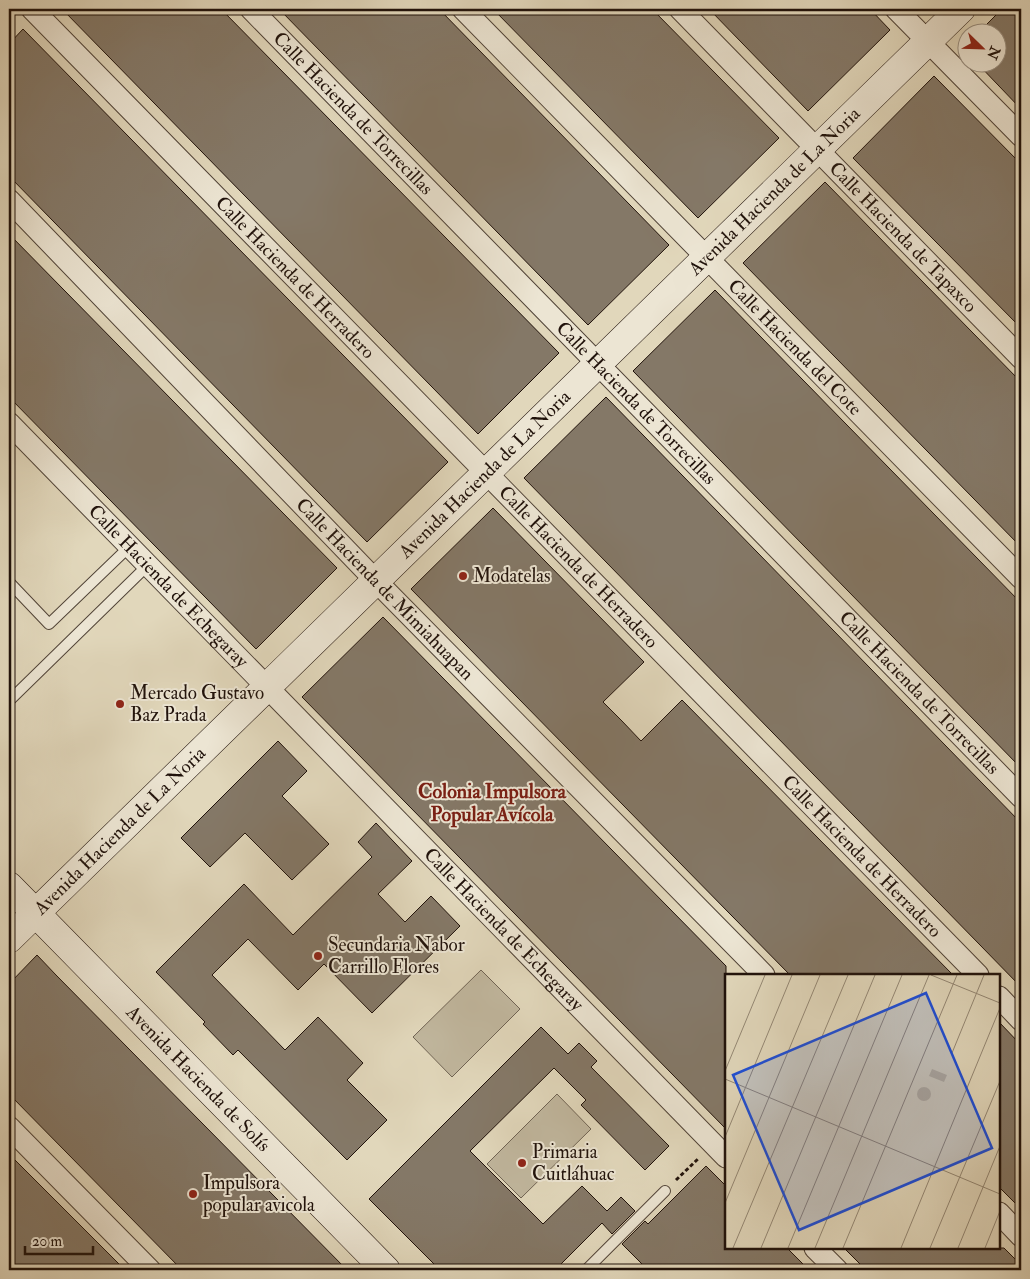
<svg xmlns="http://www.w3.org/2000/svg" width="1030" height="1279" font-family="'IM FELL Double Pica',serif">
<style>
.green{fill:#c0b69d;stroke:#706454}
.building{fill:#847867;stroke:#20120b}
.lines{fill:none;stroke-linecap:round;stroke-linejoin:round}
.lane-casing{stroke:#504337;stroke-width:12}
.street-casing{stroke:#504337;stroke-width:23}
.secondary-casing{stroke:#20120b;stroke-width:29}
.path{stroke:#20120b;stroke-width:3;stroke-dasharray:4 2.5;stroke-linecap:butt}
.lane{stroke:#ece5d3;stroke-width:10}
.street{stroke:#ece5d3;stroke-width:21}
.secondary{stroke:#ece5d3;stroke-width:28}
.poi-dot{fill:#8f2418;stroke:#ece5d3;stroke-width:2}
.labels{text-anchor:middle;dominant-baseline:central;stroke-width:4;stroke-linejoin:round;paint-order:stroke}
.street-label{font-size:19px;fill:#20120b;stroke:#ece5d3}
.poi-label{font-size:19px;fill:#20120b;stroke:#ece5d3;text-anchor:start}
.neighbourhood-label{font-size:20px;font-weight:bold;fill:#7a1f14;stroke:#ece5d3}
.inset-road{fill:none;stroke:#948875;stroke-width:1}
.view{fill:#1d4ed8;fill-opacity:0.15;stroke:#1d4ed8;stroke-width:2.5}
.inset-edge{fill:none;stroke:#20120b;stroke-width:2.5}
</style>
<rect width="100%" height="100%" fill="#e1d7bb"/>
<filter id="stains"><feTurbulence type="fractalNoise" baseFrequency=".004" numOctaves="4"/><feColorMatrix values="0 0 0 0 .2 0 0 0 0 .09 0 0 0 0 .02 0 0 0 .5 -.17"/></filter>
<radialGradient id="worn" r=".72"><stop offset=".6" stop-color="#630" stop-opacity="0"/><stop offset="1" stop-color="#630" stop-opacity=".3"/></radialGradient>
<path class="green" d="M481 970 520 1009 452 1077 413 1037Z
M557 1094 591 1129 521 1198 487 1164Z"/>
<path class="building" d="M62 9H221L559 353 478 434Z
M279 9H439L669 245 588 325Z
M493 9H652L779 138 698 218Z
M709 9H870L890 30 808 111Z
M1002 9H1021V109L976 62H998V32H979Z
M23 29 448 462 367 542 9 176V44Z
M934 76 1021 164V328L853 158Z
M825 182 1021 382V547L743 263Z
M9 234 337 568 256 649 9 397Z
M715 290 1021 603V768L633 371Z
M606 397 1021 823V987L524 478Z
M493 508 644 662 603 702 622 721 641 741 682 700 953 975H790L731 915 411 589Z
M383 617 726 966V1129L302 697Z
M278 741 307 771 282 796 329 844 292 880 245 833 210 867 181 838Z
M376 823 412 861 378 894 405 922 431 896 460 926 372 1013 324 964 298 990 248 939 212 975 285 1050 318 1017 363 1063 347 1080 387 1120 347 1160 238 1050 233 1055 203 1024 205 1022 156 972 244 884 293 935 372 857 358 842Z
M37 955 56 975 347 1270H182L9 1094V984Z
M999 1022 1021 1045V1209L999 1187Z
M541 1027 568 1054 579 1043 597 1061 591 1067 669 1146 645 1170 581 1105 586 1100 554 1068 470 1151 543 1224 582 1186 607 1211 621 1197 635 1211 612 1234 602 1223 555 1270H440L369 1199Z
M9 1154 125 1270H9Z
M706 1166 726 1186V1248H787L809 1270H648L622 1244 645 1221 648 1224Z
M844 1248H1004L1021 1265V1270H866Z"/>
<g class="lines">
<defs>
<path id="lane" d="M9 582 49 624 129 547
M9 701 147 566
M586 1270 665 1191"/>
<g id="street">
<path id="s1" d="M32 9 978 975"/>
<path id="s2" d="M251 9 1021 797"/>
<path id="s3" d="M463 9 1021 578"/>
<path id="s4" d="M680 9 1021 358"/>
<path d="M896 9 1021 136"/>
<path id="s5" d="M9 200 376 581 764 975"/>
<path id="s6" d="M9 423 726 1157"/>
<path d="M999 997 1021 1020"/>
<path d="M9 1127 150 1270"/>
<path d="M999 1213 1021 1236"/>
<path d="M815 1248 837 1270"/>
</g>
<g id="secondary">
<path id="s7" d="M9 886 386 1270"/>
<path id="s8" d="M9 939 961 9"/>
</g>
</defs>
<use href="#lane" class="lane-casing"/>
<use href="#street" class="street-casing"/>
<use href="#secondary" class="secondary-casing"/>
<path class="path" d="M676 1180 699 1158
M614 1265 619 1270"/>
<use href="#lane" class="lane"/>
<use href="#street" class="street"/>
<use href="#secondary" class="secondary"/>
</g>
<g class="poi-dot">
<circle cx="463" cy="576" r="5"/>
<circle cx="120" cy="704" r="5"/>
<circle cx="318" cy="956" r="5"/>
<circle cx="522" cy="1163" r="5"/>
<circle cx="193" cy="1194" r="5"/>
</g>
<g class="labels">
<g class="street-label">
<text stroke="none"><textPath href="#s2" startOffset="146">Calle Hacienda de Torrecillas</textPath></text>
<text stroke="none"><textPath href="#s8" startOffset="1070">Avenida Hacienda de La Noria</textPath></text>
<text stroke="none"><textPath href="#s4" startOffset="319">Calle Hacienda de Tapaxco</textPath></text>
<text stroke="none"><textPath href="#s1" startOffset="376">Calle Hacienda de Herradero</textPath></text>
<text stroke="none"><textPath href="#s3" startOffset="474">Calle Hacienda del Cote</textPath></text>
<text stroke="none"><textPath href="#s2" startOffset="551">Calle Hacienda de Torrecillas</textPath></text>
<text stroke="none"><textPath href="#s8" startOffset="665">Avenida Hacienda de La Noria</textPath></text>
<text stroke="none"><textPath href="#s1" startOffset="781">Calle Hacienda de Herradero</textPath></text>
<text stroke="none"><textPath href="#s6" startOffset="228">Calle Hacienda de Echegaray</textPath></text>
<text stroke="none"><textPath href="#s5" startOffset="541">Calle Hacienda de Mimiahuapan</textPath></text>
<text stroke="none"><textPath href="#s2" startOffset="956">Calle Hacienda de Torrecillas</textPath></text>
<text stroke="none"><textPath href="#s8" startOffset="155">Avenida Hacienda de La Noria</textPath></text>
<text stroke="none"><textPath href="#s1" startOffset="1186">Calle Hacienda de Herradero</textPath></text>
<text stroke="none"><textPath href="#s6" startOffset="708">Calle Hacienda de Echegaray</textPath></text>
<text stroke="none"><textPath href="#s7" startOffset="270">Avenida Hacienda de Solís</textPath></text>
</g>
<g class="poi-label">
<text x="473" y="576">Modatelas</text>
<text x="130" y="693">Mercado Gustavo<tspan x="130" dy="22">Baz Prada</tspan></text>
<text x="328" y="945">Secundaria Nabor<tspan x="328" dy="22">Carrillo Flores</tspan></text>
<text x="532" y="1152">Primaria<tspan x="532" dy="22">Cuitláhuac</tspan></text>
<text x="203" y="1183">Impulsora<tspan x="203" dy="22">popular avicola</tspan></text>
</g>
<g class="neighbourhood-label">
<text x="492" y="791">Colonia Impulsora<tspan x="492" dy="23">Popular Avícola</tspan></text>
</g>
</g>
<g transform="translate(725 974)">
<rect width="275" height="275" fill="#e1d7bb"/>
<path d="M207 95 222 101 219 108 204 102ZM192 120a7 7 0 1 1 14 0a7 7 0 1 1-14 0Z" fill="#c0b69d"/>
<path class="inset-road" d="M206 1 275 29M227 79 259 1M0 97 40 1M0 105 275 220M0 163 67 1M0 229 95 1M8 274 123 1M36 274 150 1M63 274 177 1M90 274 204 1M118 274 232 1M176 274 275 34M205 274 275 107M233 274 275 172M260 274 275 237"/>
<path class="view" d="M201 19 267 174 74 256 8 101Z"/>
<rect width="275" height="275" class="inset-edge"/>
</g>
<rect width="1030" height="1279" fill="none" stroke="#e1d7bb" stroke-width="30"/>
<rect x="10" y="10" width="1010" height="1259" fill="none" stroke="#20120b" stroke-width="2.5"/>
<rect x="15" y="15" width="1000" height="1249" fill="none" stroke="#20120b"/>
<g transform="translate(982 48) rotate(113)"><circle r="24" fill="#ece5d3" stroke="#9a9183"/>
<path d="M0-4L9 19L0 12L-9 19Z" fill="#8f2418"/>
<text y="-8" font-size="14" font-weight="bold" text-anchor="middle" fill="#20120b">N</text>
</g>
<path d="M25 1246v8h68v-8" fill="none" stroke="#20120b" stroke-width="2.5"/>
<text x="32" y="1246" font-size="15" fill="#20120b" stroke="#ece5d3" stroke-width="4" paint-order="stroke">20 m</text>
<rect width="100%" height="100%" filter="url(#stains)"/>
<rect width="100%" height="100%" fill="url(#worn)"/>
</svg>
